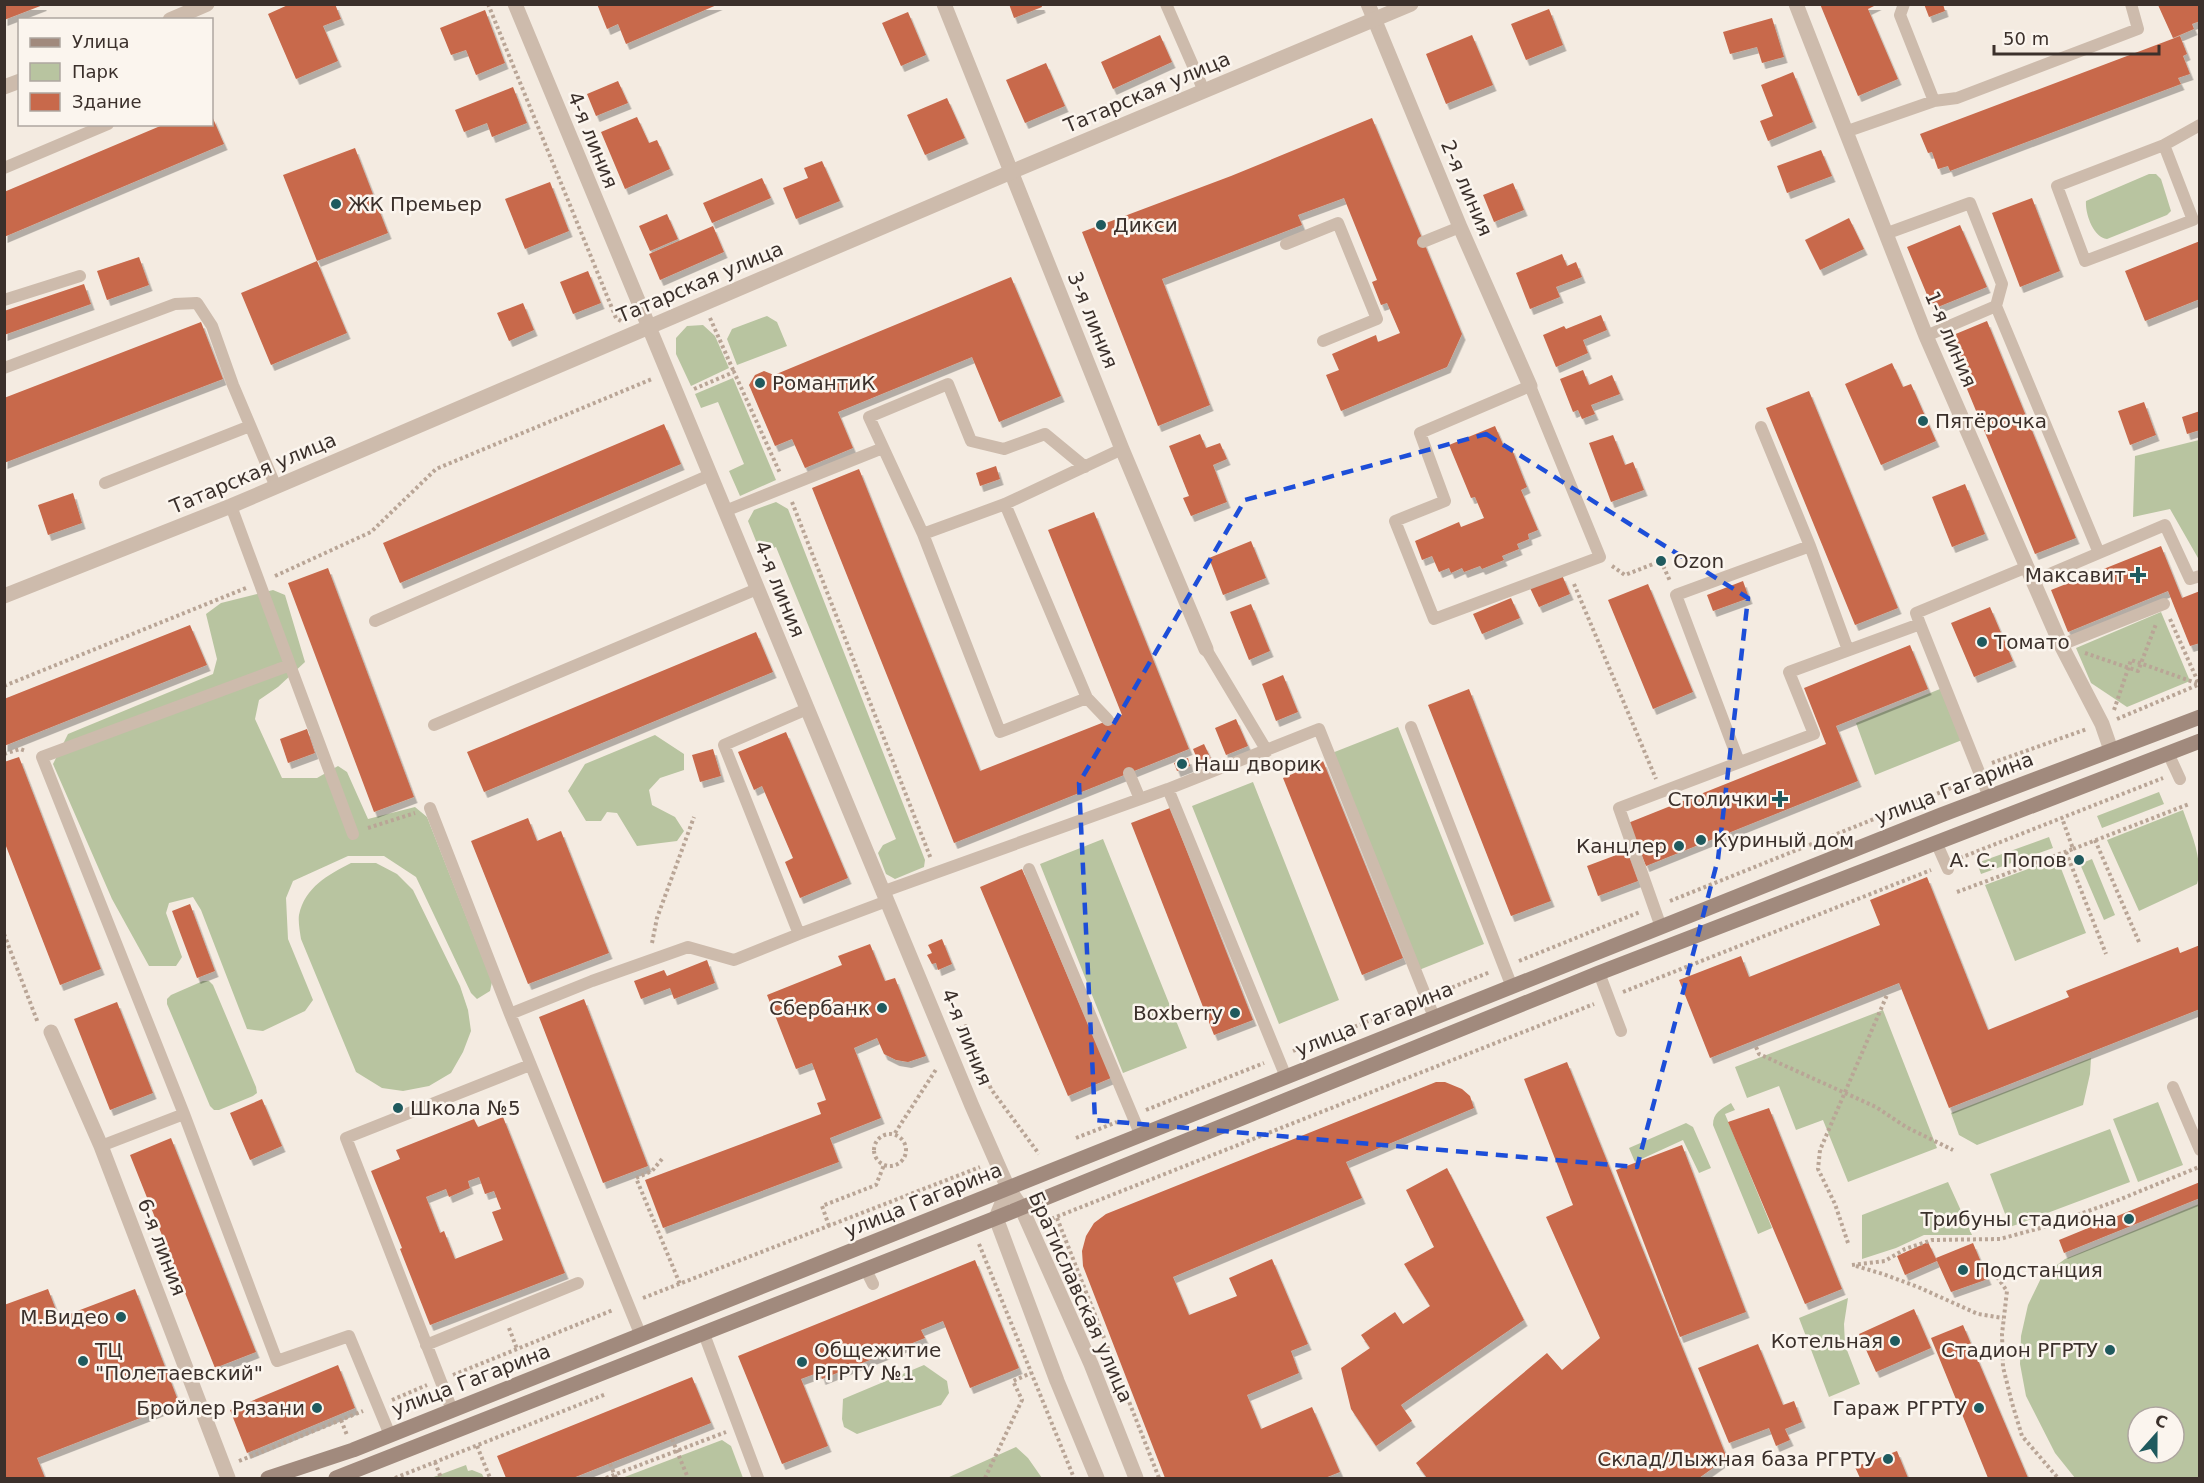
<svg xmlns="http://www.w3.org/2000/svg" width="2204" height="1483" font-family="'DejaVu Sans',sans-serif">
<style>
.green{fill:#b8c4a0;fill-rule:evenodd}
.building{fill:#c8694b;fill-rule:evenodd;filter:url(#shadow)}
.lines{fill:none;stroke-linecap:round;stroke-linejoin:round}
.path{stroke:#b9a596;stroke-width:4;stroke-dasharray:3 3;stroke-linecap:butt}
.service{stroke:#cdbbac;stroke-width:12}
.minor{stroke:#cdbbac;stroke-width:15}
.tertiary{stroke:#cdbbac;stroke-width:15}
.secondary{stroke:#a18a7d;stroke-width:15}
.marked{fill:none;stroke:#1d4ed8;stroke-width:4.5;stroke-dasharray:12 8;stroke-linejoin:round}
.poi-dot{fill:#1f5a5e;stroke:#fbf5ee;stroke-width:2}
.labels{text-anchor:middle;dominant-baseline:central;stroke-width:5;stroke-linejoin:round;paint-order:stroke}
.street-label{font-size:20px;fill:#3b302b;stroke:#fbf5ee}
.poi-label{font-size:20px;fill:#3b302b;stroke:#fbf5ee;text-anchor:end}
</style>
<defs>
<filter id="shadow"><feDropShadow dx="3.5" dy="6" stdDeviation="0" flood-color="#0004"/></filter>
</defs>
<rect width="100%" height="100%" fill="#f4ebe1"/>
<path class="green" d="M2149 174H2156L2161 179 2171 211 2167 215 2107 239C2093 237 2085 213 2086 201Z
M767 316 777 322 787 346 737 365 727 339 732 329Z
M703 325 715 336 729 368 691 386 676 354V338L687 326Z
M733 378 776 480 740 496 729 471 744 464 718 402 701 408 695 394Z
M2199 440 2200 557 2198 558 2170 509 2133 517 2135 456Z
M776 502 788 509 925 860 924 867 895 879 886 874 878 853 883 845 896 839 776 547 766 551 758 546 748 521 754 510Z
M273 590 285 595 305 662 278 687 259 700 255 719 282 778H317L338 766 347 772 368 819 415 807 427 817 492 982 490 991 477 999 471 993 416 877 384 856H348L293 881 286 898 288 939 313 1000 305 1011 263 1031 247 1029 201 910 193 897 169 903 166 913 182 957 176 966H149L112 899 53 764 68 734 213 674 217 659 206 614 221 603Z
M2161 612 2190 681 2127 707 2091 683 2076 648Z
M1940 689 1962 740 1875 775 1856 723Z
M1398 727 1484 944 1419 970 1332 753Z
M655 735 684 754V770L660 778 649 790 652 805 675 817 684 831 677 841 637 846 617 813 607 812 601 821H586L568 791 585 764Z
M1253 782 1339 1000 1279 1024 1192 806Z
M2159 792 2164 804 2102 828 2097 816Z
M2183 810C2191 833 2204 861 2197 884L2139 911 2107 840Z
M2049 837 2053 848 1981 874 1977 863Z
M1103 839 1187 1048 1123 1073 1040 864Z
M2057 858 2086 933 2015 961 1985 885Z
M2092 859 2115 915 2104 920 2080 864Z
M351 863H376L397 874 413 890 460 986 468 1010 471 1031 463 1052 451 1073 429 1086 403 1091 382 1088 356 1072 301 939C300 932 298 922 299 915 305 887 328 875 351 863Z
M203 981H209L213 985 256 1087 257 1093 253 1096 219 1110H214L210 1106 167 1004V999L171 995Z
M1883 1010 1937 1148 1848 1182 1823 1120 1796 1130 1779 1086 1747 1098 1735 1067Z
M2091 1058 2090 1074 2083 1105 1977 1145 1959 1135 1951 1113Z
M2158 1102 2183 1165 2138 1182 2113 1119Z
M1731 1103 1735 1110 1725 1114 1772 1228 1758 1234 1713 1125C1713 1113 1721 1109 1731 1103Z
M1686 1123 1693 1127 1711 1168 1699 1173 1683 1140 1635 1162 1629 1148Z
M2110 1129 2130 1182 2010 1227 1990 1174Z
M1948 1182 1972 1235H1924L1896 1248 1862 1259V1215Z
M2199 1204V1478H2075L2055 1453 2026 1396 2020 1364 2021 1336 2028 1305 2042 1276 2065 1259ZM2138 1417H2174V1453H2138Z
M1848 1298 1844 1324 1845 1345 1860 1384 1829 1397 1799 1318Z
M924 1365 947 1381 949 1393 941 1405 857 1434 844 1427 842 1419 843 1399Z
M722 1440 731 1446 743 1478H622Z
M1016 1447 1028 1458 1042 1478H947Z
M466 1465 468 1471 472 1470 482 1474 484 1478H431Z"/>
<path class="building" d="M4 4H43V5L4 20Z
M290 4H335L341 19 323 26 338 61 296 79 268 14Z
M597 4H719L626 44 618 24 607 29Z
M1009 4H1041L1042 7 1014 18Z
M1820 4H1878L1868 9 1898 79 1858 96Z
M1924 4H1943L1945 11 1929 17Z
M2158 5H2200V21L2192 24 2194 29 2173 38Z
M1549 9 1563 45 1526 60 1511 24Z
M485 10 505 63 476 75 466 50 451 55 440 28Z
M908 12 926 55 901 66 882 23Z
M1772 18 1784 57 1762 63 1757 47 1730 54 1723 32Z
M1160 35 1172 62 1113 89 1101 62Z
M1472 35 1493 85 1446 104 1426 54Z
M2180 36 2187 54 2183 56 2190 74 2178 78 2181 84 1950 171 1948 166 1938 169 1932 152 1928 153 1920 134Z
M1046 63 1065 106 1025 123 1006 80Z
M1793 72 1813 122 1768 141 1760 121 1773 116 1761 85Z
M618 81 628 103 596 116 587 94Z
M513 87 527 123 492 137 487 123 464 132 455 110Z
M947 98 965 138 925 155 907 115Z
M212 116 224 144 4 237V192L165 124H212Z
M637 117 649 143 657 140 670 169 625 189 601 132Z
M1372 118 1462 334 1447 367 1341 411 1326 375 1339 370 1332 354 1376 335 1378 342 1400 333 1387 303 1381 305 1372 282 1377 280 1344 198 1298 215 1302 225 1162 279 1210 405 1158 426 1082 232 1231 176Z
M355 148 388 233 317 261 283 175Z
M1821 150 1832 176 1787 193 1777 166Z
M822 161 840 201 796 219 783 188 808 178 804 168Z
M762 178 771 198 712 223 703 203Z
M550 182 569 231 525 249 505 199Z
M1513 183 1524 210 1494 222 1483 195Z
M2032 198 2060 271 2020 287 1992 213Z
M667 214 678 239 650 251 639 226Z
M1849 218 1864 249 1820 270 1805 240Z
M1960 225 1987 287 1933 309 1907 247Z
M713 226 724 252 660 280 649 254Z
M2200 241V299L2145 321 2125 271Z
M1562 254 1567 266 1576 262 1582 277 1556 287 1560 297 1530 309 1516 273Z
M139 257 149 285 107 300 97 271Z
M317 261 347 333 271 365 241 293Z
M588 271 601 303 573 314 560 282Z
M1011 277 1061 396 999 422 972 357 838 412 853 448 805 468 792 439 775 446 749 385 755 375 764 371 774 375Z
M84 284 91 304 4 335V311Z
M523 303 534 330 509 341 497 313Z
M1601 315 1607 330 1583 340 1588 353 1556 367 1543 335 1564 326 1566 329Z
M1987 321 2076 538 2035 554 1946 338Z
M201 322 223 379 4 463V398Z
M1892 363 1903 387 1911 384 1936 441 1881 465 1845 384Z
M1583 370 1589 385 1612 375 1620 394 1591 405 1595 414 1582 419 1578 410 1573 412 1560 379Z
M1809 391 1898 608 1855 625 1766 408Z
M2144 402 2156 435 2130 445 2118 411Z
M2200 411V430L2187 434 2182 417Z
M664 424 681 464 400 583 383 543Z
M1495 426 1505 449 1511 447 1527 487 1521 490 1538 530 1528 534 1529 539 1517 544 1519 549 1502 556 1504 560 1482 569 1480 566 1464 572 1462 568 1451 573 1449 568 1439 572 1432 556 1422 560 1415 541 1459 522 1461 527 1484 518 1475 497 1471 498 1449 445Z
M1200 434 1206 448 1220 443 1227 459 1213 465 1227 502 1191 516 1183 498 1189 496 1169 446Z
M1613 435 1625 465 1633 462 1644 490 1611 502 1589 443Z
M996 466 1000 479 980 486 976 473Z
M859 469 980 771 1122 715 1048 530 1094 512 1189 749 954 843 812 488Z
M1965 484 1985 534 1952 547 1932 497Z
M73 493 82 523 48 535 38 505Z
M1251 541 1266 578 1223 595 1209 558Z
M2161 546 2182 598 2200 591V643L2190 646 2168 591 2068 632 2051 590Z
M328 568 414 797 374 812 288 583Z
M1562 575 1570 594 1539 607 1530 588Z
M1743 581 1749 598 1713 611 1707 595Z
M1648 584 1693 692 1653 709 1608 600Z
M1511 598 1520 618 1482 634 1473 614Z
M1251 604 1270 651 1249 660 1230 612Z
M1990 607 2013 661 1974 677 1951 623Z
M190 625 207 665 4 746V699Z
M756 632 773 672 484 792 467 752Z
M1910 645 1928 689 1836 726 1858 781 1646 866 1628 823 1826 744 1804 688Z
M1283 675 1298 712 1276 721 1262 684Z
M1469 689 1551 901 1511 916 1428 705Z
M1236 719 1248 746 1226 755 1215 728Z
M307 729 315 753 288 763 280 739Z
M786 732 848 878 800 898 785 862 793 858 762 786 754 790 738 752Z
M1204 744 1212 761 1200 766 1193 749Z
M713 749 721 776 700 782 692 755Z
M19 757 101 969 60 985 4 841V762Z
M1188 758 1190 766 1177 771 1174 763Z
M1323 761 1403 958 1362 975 1283 778Z
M1170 808 1253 1020 1214 1035 1131 823Z
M528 818 537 841 561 831 609 953 528 984 471 841Z
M1627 851 1638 881 1598 896 1587 866Z
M1022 869 1111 1078 1068 1096 980 887Z
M1927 877 1988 1030 2069 997 2066 991 2178 947 2180 953 2200 945V1009L1949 1108 1899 983 1710 1058 1679 980 1741 956 1749 977 1880 925 1870 900Z
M190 904 215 971 197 978 172 911Z
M942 939 952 964 938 970 936 963 932 964 927 955 932 953 928 945Z
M870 944 885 981 895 978 926 1056 908 1062 896 1060 884 1054 877 1038 854 1048 881 1118 830 1138 839 1162 663 1228 645 1180 821 1114 817 1103 826 1100 812 1063 796 1069 767 995 842 965 838 956Z
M707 960 715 983 674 999 670 988 641 999 634 981 664 970 667 976Z
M584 999 648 1166 603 1183 539 1017Z
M117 1002 153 1093 110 1110 74 1019Z
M1567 1062 1727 1458 1699 1478H1427L1416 1463 1547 1353 1562 1370 1600 1338 1546 1217 1573 1205 1524 1079Z
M1436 1082H1445L1462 1089 1470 1096 1474 1108 1346 1162 1362 1198 1173 1277 1189 1315 1237 1296 1229 1278 1272 1259 1308 1344 1291 1351 1299 1373 1247 1395 1261 1429 1312 1407 1340 1472 1325 1478H1165L1083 1266 1082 1251 1086 1236 1094 1223 1106 1214Z
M262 1099 282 1146 250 1160 230 1113Z
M1769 1108 1842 1289 1805 1304 1728 1122Z
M503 1117 565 1273 430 1325 400 1249 402 1248 371 1171 400 1159 396 1150 474 1119 478 1127ZM479 1177 485 1194 494 1191 501 1209 492 1212 503 1240 455 1259 444 1231 440 1233 426 1197 446 1189 449 1197 470 1188 468 1181Z
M171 1138 256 1352 215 1368 130 1155Z
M1682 1145 1746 1312 1680 1337 1616 1170Z
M1447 1168 1524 1320 1401 1405 1412 1421 1376 1446 1351 1409 1341 1368 1370 1348 1361 1335 1395 1312 1403 1324 1430 1306 1404 1264 1434 1247 1406 1190Z
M2200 1182V1198L2064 1253 2059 1240Z
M1928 1242 1937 1261 1936 1258 1973 1243 1988 1279 1951 1292 1937 1261 1905 1275 1897 1256Z
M975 1260 1019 1368 970 1388 943 1321 921 1330 925 1338 822 1379 820 1372 801 1379 828 1446 782 1464 738 1356Z
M48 1289 59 1318 135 1289 179 1403 37 1458 45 1478H4V1305Z
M1914 1309 1931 1348 1876 1372 1859 1334Z
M1963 1325 2028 1478H1988L1931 1338Z
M1758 1344 1783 1405 1794 1401 1802 1422 1785 1429 1790 1440 1776 1446 1769 1428 1729 1443 1698 1368Z
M338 1365 355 1408 247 1453 230 1410Z
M692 1377 711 1423 573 1478H506L497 1456Z
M1897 1451 1908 1478H1860L1855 1467Z"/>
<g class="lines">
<path class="path" d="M488 4 616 318 621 321
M710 318 734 372
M694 389 734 372 780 473
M792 502 931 859
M1612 566 1625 575 1661 561 1670 581
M275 576 371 532 436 469 652 379
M1574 584 1656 779
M2170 619 2199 684
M2085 653 2138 671 2156 624
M4 686 246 588
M2114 710 2131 660 2199 684
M2117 719 2200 684
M4 754 20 749 26 751
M1992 763 2087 729
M368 828 415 813
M2095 840 2139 942
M2073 849 2189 804
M2066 852 2106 954
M1960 858 2163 778
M1957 892 2073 849 2062 818
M1670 901 1966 782
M4 934 38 1023
M652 943 657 918 694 817
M1519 961 1640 912
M1441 992 1490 972
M1623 992 1931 870
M959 1029 966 1026 991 1089 1039 1154
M1756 1047 1759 1054 1876 1107 1906 1127 1953 1150
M1293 1051 1412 1004
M1146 1110 1264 1063
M895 1133 937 1068
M874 1150a16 16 0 1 1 32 0a16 16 0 1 1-32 0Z
M1076 1138 1117 1122
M662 1159 652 1171 636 1178 680 1284
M1057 1218 1159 1478
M1046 1221 1594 1004
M829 1226 822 1206 876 1185 884 1165
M1848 1243 1835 1204 1818 1169 1820 1150 1887 995
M979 1244 1074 1478
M1852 1265 1885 1261 1905 1249 1932 1240 2000 1239 2044 1227 2116 1201 2199 1167
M1856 1266 1883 1274 1918 1287 1978 1314 2003 1318
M1990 1267 2007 1291 2002 1334 2003 1367 2012 1403 2022 1436 2058 1478
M643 1298 980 1167
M509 1328 517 1349
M453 1375 613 1310
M392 1400 427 1385
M341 1420 347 1435
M672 1439 688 1478
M477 1446 490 1478
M239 1461 363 1411
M435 1462 441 1478
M610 1464 616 1478
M395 1478 606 1394
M606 1478 726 1432
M985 1478 1022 1400 1013 1381 1031 1373"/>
<path class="service" d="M1166 4 1204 91
M1904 4 1900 15 1934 101
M1845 132 1934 101 1957 98 2138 29 2131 4
M2164 145 2193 220 2085 261 2057 186 2164 145 2200 125
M4 168 108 124
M1885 234 1970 203 2002 284 1996 306 2099 553
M1423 242 1460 227
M1286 244 1338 223 1377 319 1323 341
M4 300 80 276
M1926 336 1996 306
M4 368 175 304 197 303 212 326 233 385 276 487
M1530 386 1600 557 1434 619 1395 521 1445 501 1420 433Z
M1761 427 1810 546 1848 650
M1085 467 1045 434 1004 449 971 441 948 384 869 417 923 534 1000 732 1087 698
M105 483 250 426
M1005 504 1087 698 1108 720
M231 506 290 665 42 757 184 1114 277 1361 349 1336 390 1435
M725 511 883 448
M923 534 1005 504 1122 449
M2033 581 2165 525 2190 579 2200 576
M375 621 710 475
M1920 624 1916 613 2027 567
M2061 645 2164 604
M1206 649 1267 751
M290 665 353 834
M807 709 724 745 799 934 887 901
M434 725 757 589
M1411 727 1512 987
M2168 753 2180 779
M1739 762 1676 595 1810 546
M1129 773 1140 799
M1168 789 1319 729 1434 1017
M430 808 510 1014 641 1336
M1936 842 1948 869
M1029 869 1141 1136
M882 892 1168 789 1286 1077
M1661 927 1619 808 1814 734 1789 672 1920 624 1989 797
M1599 973 1621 1031
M510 1014 592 981 688 947 734 960 799 934
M2173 1087 2200 1150
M101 1146 184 1114
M866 1270 873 1284
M704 1334 758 1478
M426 1345 578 1283
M452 1410 346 1138 530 1065"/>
<path class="minor" d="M944 4 1122 449 1206 649
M1368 4 1460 227 1530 386
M1796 4 1926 336 2033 581 2061 645 2102 724 2111 750
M170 20 207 4
M4 87 20 81
M51 1032 101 1146 228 1478"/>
<path class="tertiary" d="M515 4 972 1106 1008 1188 1021 1207 1091 1364 1136 1478
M4 596 231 506 1011 172 1411 4
M1008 1188 996 1218 1057 1381 1097 1478"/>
<path class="secondary" d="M268 1478 353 1450 1941 815 2200 717
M336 1478 996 1218 1599 973 2200 741"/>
</g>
<path class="marked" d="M1486 434 1748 598 1718 859 1637 1167 1095 1120 1079 783 1245 500Z"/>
<g class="poi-dot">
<circle cx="336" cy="204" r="6"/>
<circle cx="1101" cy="225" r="6"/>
<circle cx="760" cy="383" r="6"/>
<circle cx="1923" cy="421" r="6"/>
<circle cx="1661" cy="561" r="6"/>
<path d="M2135 566h6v6h6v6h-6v6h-6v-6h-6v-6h6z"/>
<circle cx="1982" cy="642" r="6"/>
<circle cx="1182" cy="764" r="6"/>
<path d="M1777 790h6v6h6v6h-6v6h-6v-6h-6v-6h6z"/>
<circle cx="1701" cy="840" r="6"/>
<circle cx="1679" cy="846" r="6"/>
<circle cx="2079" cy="860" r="6"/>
<circle cx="882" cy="1008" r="6"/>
<circle cx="1235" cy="1013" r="6"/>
<circle cx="398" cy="1108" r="6"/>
<circle cx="2129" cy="1219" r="6"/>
<circle cx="1963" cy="1270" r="6"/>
<circle cx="121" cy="1317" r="6"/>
<circle cx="1895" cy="1341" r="6"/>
<circle cx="2110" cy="1350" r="6"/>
<circle cx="83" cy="1361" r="6"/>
<circle cx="802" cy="1362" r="6"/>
<circle cx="317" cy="1408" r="6"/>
<circle cx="1979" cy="1408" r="6"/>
<circle cx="1888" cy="1459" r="6"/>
</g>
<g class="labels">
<g class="street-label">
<text transform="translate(1147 92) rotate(-23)">Татарская улица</text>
<text transform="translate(593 140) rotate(68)">4-я линия</text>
<text transform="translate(1467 188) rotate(67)">2-я линия</text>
<text transform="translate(700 282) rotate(-23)">Татарская улица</text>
<text transform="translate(1093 320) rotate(68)">3-я линия</text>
<text transform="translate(1951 339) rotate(67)">1-я линия</text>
<text transform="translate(253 473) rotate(-23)">Татарская улица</text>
<text transform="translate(780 589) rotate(68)">4-я линия</text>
<text transform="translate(1954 788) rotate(-21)">улица Гагарина</text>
<text transform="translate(1374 1019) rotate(-22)">улица Гагарина</text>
<text transform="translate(967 1037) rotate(68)">4-я линия</text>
<text transform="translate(923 1200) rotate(-22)">улица Гагарина</text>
<text transform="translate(162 1247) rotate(69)">6-я линия</text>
<text transform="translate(1081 1297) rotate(66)">Братиславская улица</text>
<text transform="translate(471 1380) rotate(-21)">улица Гагарина</text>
</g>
<g class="poi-label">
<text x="348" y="204" text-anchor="start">ЖК Премьер</text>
<text x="1113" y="225" text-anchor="start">Дикси</text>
<text x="772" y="383" text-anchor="start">РомантиК</text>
<text x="1935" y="421" text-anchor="start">Пятёрочка</text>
<text x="1673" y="561" text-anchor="start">Ozon</text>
<text x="2126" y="575">Максавит</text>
<text x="1994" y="642" text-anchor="start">Томато</text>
<text x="1194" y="764" text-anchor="start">Наш дворик</text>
<text x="1768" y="799">Столички</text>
<text x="1713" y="840" text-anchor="start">Куриный дом</text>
<text x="1667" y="846">Канцлер</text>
<text x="2067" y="860">А. С. Попов</text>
<text x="870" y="1008">Сбербанк</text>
<text x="1223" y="1013">Boxberry</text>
<text x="410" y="1108" text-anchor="start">Школа №5</text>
<text x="2117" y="1219">Трибуны стадиона</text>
<text x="1975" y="1270" text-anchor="start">Подстанция</text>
<text x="109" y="1317">М.Видео</text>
<text x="1883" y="1341">Котельная</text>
<text x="95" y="1350" text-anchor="start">ТЦ<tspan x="95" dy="23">"Полетаевский"</tspan></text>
<text x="814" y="1350" text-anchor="start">Общежитие<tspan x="814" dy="23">РГРТУ №1</tspan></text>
<text x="2098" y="1350">Стадион РГРТУ</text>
<text x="305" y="1408">Бройлер Рязани</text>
<text x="1967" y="1408">Гараж РГРТУ</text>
<text x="1876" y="1459">Склад/Лыжная база РГРТУ</text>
</g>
</g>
<rect width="2204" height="1483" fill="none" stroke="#3b302b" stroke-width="12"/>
<rect x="18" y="18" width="195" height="108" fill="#fbf5ee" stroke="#aea6a0" stroke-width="1.5"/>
<rect x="30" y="38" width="30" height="9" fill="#a18a7d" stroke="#aea6a0" stroke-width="1.5"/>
<text x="72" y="48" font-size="18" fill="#3b302b">Улица</text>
<rect x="30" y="63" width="30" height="18" fill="#b8c4a0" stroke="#aea6a0" stroke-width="1.5"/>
<text x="72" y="78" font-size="18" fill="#3b302b">Парк</text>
<rect x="30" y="93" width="30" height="18" fill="#c8694b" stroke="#aea6a0" stroke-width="1.5"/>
<text x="72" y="108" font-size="18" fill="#3b302b">Здание</text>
<g transform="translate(2156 1435) rotate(21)"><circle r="28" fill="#fbf5ee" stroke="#aea6a0" stroke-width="1.5"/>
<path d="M0-4.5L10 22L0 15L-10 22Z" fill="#1f5a5e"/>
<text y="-9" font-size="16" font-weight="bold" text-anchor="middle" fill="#3b302b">С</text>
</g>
<path d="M1994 45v9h165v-9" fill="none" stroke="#3b302b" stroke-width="3"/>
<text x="2003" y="45" font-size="18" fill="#3b302b" stroke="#fbf5ee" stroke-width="4.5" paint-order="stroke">50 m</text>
</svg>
